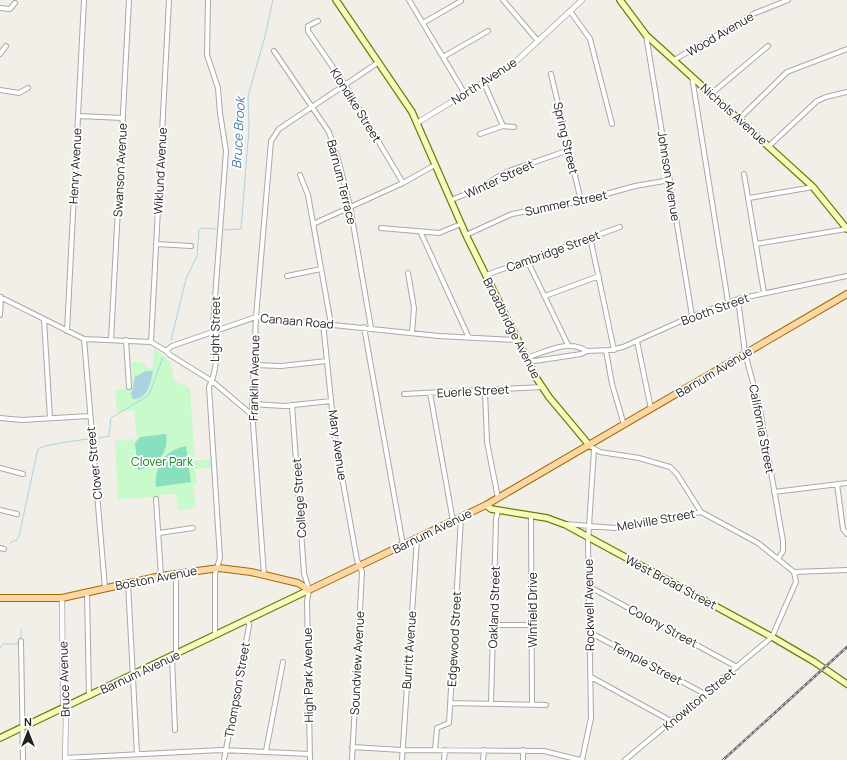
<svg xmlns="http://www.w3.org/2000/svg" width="847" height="760" font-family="Manrope,sans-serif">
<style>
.park{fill:#c8facc}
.pitch{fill:#88e0be}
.water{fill:#aad3df}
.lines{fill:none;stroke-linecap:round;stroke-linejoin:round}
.stream{stroke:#aad3df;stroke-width:1}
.minor-casing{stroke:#a9a9a9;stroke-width:6}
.tertiary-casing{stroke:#a9a9a9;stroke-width:6}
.secondary-casing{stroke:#707d05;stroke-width:8}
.primary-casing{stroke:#a06b00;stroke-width:8}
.minor{stroke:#fff;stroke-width:4}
.tertiary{stroke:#fff;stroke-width:4.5}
.secondary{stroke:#f7fabf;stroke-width:5.5}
.primary{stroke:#fcd6a4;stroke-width:6}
.rail-casing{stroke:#707070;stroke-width:2.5}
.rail{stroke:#fff;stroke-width:1;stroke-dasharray:3;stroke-linecap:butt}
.labels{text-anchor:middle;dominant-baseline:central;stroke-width:3.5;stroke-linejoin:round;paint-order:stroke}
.street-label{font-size:12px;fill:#222;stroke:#fff}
.park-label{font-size:12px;fill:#0c8416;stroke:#fff}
.water-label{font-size:13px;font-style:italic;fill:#4a7aab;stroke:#fff}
</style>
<rect width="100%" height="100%" fill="#f2efe9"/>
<path class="park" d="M154 349 171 362 174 381 190 388 195 461 212 459V468L195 469 197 485H193L196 507 178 511 176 494 161 495 160 497 118 499 115 441 137 439 134 410 117 412 115 390 133 388 132 362H142L148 369 153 367Z"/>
<path class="pitch" d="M166 434C169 453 157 467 138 470L135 443 140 437Z
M186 446 191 482 156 487C154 466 165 450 186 446Z"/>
<path class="water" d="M146 371H153C151 382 148 400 133 399L131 395 135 377Z"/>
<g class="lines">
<path class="stream" d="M224 230 241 229 249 129 248 96 265 36 273 0
M171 340 186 279 197 256 199 230 202 228 216 229
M99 438 109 436 111 418 149 395 163 357
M10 544 11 542 17 540 19 536 38 449C42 445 80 440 88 439
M0 648 3 644H17L21 636V629"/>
<defs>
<path id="minor" d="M208 0 207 55 218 88 220 113 226 151 213 325C218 343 218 370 209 387L220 558 215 574V635
M409 0 465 94
M503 0 538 41
M0 8 10 9 15 3
M570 11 590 39 612 124
M318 21 308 26V31L345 85 403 183
M423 23 461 1
M646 35 692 316
M274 51 329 132 338 159 350 206 371 328
M0 54 6 46
M443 57 488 31
M674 60 753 14 788 0
M551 74 581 201
M692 77 728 302
M484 83 503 126
M0 90 19 93 28 88
M711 94 768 46
M78 116 123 118
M739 119 787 72 847 49
M480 134 503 126 514 127
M769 146 817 101 826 97 847 92
M744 174 764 293
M300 175 308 195 331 324
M749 198 813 187
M451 200 476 190 506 172 569 150
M313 224 403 183 435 165
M381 228 439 233 461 224
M420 231 469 338
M466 235 512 214 581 201 635 186 670 180
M590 237 614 350
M156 244 191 246
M756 244 847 229
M527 260 568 345
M408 273 414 308 412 333
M486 275 620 227
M287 276 321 269
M545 296 599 276
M0 297 84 339 151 342 166 351 172 346 256 317 439 336 517 340
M738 299 745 353 760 409 783 541V551L778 559
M0 315 1 297
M44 320 50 418
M323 323 335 438 357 560 362 572 352 760
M364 327 403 545
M67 331 84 0
M84 339 105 588
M111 340 129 0
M126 340 129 387
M637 341 651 409
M151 342 169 0
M166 351 170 355 212 381 252 415
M606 351 612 384 624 425
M526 360 529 357C548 351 569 339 587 351
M528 360 535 361 581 354 587 351 610 350 623 347 690 317 738 299 847 276
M254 365 281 366 327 361
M485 391 487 442 498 498
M430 393 453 521
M404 394 542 387
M252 404 284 406 331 401
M292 405 304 573 309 590 307 601 310 760
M0 418 22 420 89 416
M593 448 600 452 639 458 670 467 677 474 701 512 758 543 794 572 847 570
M0 468 23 474
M837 484 843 529 847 534
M774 492 847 483
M156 499 161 576
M0 510 17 514
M531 516 532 704
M565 524 615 528 701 512
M159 533 193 528
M0 548 4 549
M176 573V655
M264 575 252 410 256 317 271 141 279 129 379 62
M128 583 137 754
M588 586 737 667
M87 592 89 696
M493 625H532
M589 632 705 694
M21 641 23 760
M172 657 175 730
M591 677 671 721
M450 703 546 705
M491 704 496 519 498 510
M352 747 402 750 544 751 580 760
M435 750 437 728 449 723 461 518
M266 751 283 662
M65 758 221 750 310 754
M224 760 249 626 248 620
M402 760 417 539
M444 760 445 750
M483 760 484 750
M523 760V750
M582 760 591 718 588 541 594 450
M625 760 772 637 796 582 794 572"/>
<path id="tertiary" d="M417 123 512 65 582 0
M62 598 63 702 66 714 65 760"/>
<path id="secondary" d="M336 0 412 112 466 235 537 379 549 397 590 446
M620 0 646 35 813 187 847 229
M486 505 491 509 547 518 566 525 772 637 813 661 847 684
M0 738 309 590"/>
<path id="primary" d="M0 598H62L161 576 219 568 251 572 298 583 309 590 486 505 847 294"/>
</defs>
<use href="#minor" class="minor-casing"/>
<use href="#tertiary" class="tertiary-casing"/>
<use href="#secondary" class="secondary-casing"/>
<use href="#primary" class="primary-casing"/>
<use href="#minor" class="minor"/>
<use href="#tertiary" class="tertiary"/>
<use href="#secondary" class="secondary"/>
<use href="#primary" class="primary"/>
<defs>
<path id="rail" d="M723 760 847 647"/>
</defs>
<use href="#rail" class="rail-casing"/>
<use href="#rail" class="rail"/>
</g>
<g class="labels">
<g class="street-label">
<text transform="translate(720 34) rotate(-30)">Wood Avenue</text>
<text transform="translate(484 81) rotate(-33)">North Avenue</text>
<text transform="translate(356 105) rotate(58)">Klondike Street</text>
<text transform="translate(734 114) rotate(42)">Nichols Avenue</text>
<text transform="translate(566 138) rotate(77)">Spring Street</text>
<text transform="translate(75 166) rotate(-87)">Henry Avenue</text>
<text transform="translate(120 170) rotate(-87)">Swanson Avenue</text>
<text transform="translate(160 171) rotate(-87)">Wiklund Avenue</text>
<text transform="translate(669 176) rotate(81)">Johnson Avenue</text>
<text transform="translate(499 179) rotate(-25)">Winter Street</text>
<text transform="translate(342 182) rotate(76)">Barnum Terrace</text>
<text transform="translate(566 203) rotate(-12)">Summer Street</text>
<text transform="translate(553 251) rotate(-20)">Cambridge Street</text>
<text transform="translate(715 309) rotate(-20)">Booth Street</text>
<text transform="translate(297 321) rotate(5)">Canaan Road</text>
<text transform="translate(512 328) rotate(63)">Broadbridge Avenue</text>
<text transform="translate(215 329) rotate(-89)">Light Street</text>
<text transform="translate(714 372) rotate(-31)">Barnum Avenue</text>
<text transform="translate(254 378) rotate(-89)">Franklin Avenue</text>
<text transform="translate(473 391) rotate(-3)">Euerle Street</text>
<text transform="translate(762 429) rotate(79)">California Street</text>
<text transform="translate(338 445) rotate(82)">Mary Avenue</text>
<text transform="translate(94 463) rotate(-96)">Clover Street</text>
<text transform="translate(299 498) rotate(-94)">College Street</text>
<text transform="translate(656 520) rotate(-10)">Melville Street</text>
<text transform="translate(432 531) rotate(-26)">Barnum Avenue</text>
<text transform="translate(156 578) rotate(-11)">Boston Avenue</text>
<text transform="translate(671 582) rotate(28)">West Broad Street</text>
<text transform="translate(589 605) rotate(-91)">Rockwell Avenue</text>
<text transform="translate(494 607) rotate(-88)">Oakland Street</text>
<text transform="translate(532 610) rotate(-90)">Winfield Drive</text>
<text transform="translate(663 626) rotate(28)">Colony Street</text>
<text transform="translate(454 639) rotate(-87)">Edgewood Street</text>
<text transform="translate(409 650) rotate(-86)">Burritt Avenue</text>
<text transform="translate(357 663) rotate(-87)">Soundview Avenue</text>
<text transform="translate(647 663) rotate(28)">Temple Street</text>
<text transform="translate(140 672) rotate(-25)">Barnum Avenue</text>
<text transform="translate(308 675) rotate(-91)">High Park Avenue</text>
<text transform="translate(64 679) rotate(-92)">Bruce Avenue</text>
<text transform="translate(237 690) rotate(-80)">Thompson Street</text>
<text transform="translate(699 699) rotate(-40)">Knowlton Street</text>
</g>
<g class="park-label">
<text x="162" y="461">Clover Park</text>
</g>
<g class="water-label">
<text transform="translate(238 133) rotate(-87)">Bruce Brook</text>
</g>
</g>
<g transform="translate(28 732)" stroke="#ffffff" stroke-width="3" paint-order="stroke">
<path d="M0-3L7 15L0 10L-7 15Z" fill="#222222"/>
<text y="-6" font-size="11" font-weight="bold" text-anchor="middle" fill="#222222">N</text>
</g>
</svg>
